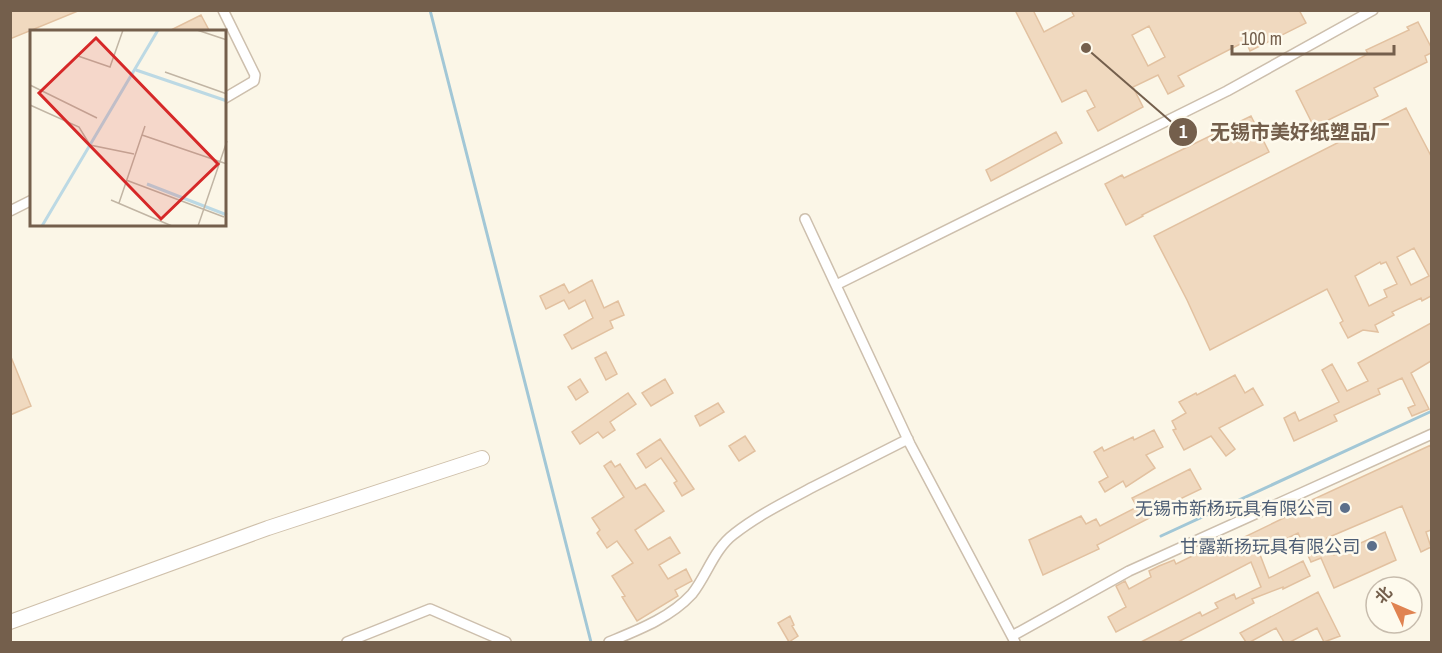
<svg xmlns="http://www.w3.org/2000/svg" width="1442" height="653" font-family="'Archivo Narrow','Noto Sans SC',sans-serif">
<style>
.lines{fill:none;stroke-linecap:round;stroke-linejoin:round}
.stream{stroke:#a2c7d6;stroke-width:3}
.building{fill:#f0d9bf;stroke:#e2c1a0;stroke-width:1.5;fill-rule:evenodd}
.street-casing{stroke:#cdbfad;stroke-width:12}
.secondary-casing{stroke:#cfc0ab;stroke-width:16}
.street{stroke:#fff;stroke-width:9}
.secondary{stroke:#fff;stroke-width:14}
.service-dot{fill:#5c6f8a;stroke:#fefaed;stroke-width:2}
.labels{text-anchor:middle;dominant-baseline:central;stroke-width:5;stroke-linejoin:round;paint-order:stroke}
.service-label{font-size:18px;fill:#4e5e75;stroke:#fefaed;text-anchor:end}
.inset-river{fill:none;stroke:#bcd9e4;stroke-width:3}
.inset-road{fill:none;stroke:#c1b5a4;stroke-width:1.5}
.view{fill:#d62828;fill-opacity:0.15;stroke:#d62828;stroke-width:3}
.inset-edge{fill:none;stroke:#745f4c;stroke-width:3}
.leader{fill:none;stroke:#745f4c;stroke-width:2}
.callout-dot{fill:#745f4c;stroke:#fefaed;stroke-width:2}
.mark-label{font-size:18px;text-anchor:middle;font-weight:bold;fill:#fff}
.callout-label{font-size:20px;text-anchor:middle;font-weight:bold;fill:#745f4c;stroke:#fefaed;stroke-width:5;stroke-linejoin:round;paint-order:stroke}
</style>
<rect width="100%" height="100%" fill="#fbf6e7"/>
<g class="lines">
<path class="stream" d="M430 10 591 642
M1161 536 1432 411"/>
</g>
<path class="building" d="M10 10H78V11L10 39Z
M1015 10H1033L1044 32 1074 16 1071 10H1299L1306 23 1250 51 1246 41 1178 76 1184 86 1168 94 1158 75 1133 87 1143 107 1098 131 1087 111 1095 107 1086 90 1062 102ZM1149 26 1165 57 1148 66 1132 35Z
M201 15 210 32H167Z
M1418 22 1431 47V53L1425 56 1427 62 1374 88 1378 96 1314 127 1296 91 1368 54 1366 50 1409 30 1407 27Z
M1406 108 1431 156V296L1422 301 1421 298 1392 312 1394 315 1375 325 1378 332 1363 330 1348 338 1340 323 1343 321 1327 289 1210 350 1187 300 1154 236ZM1414 248 1429 276 1411 285 1397 257ZM1380 262 1381 264 1386 262 1397 284 1384 290 1387 297 1369 306 1355 276Z
M1251 116 1269 152 1142 215 1143 216 1126 225 1105 184 1122 175 1124 178Z
M1056 132 1062 143 991 181 986 170Z
M592 280 604 308 618 301 624 315 610 321 613 328 572 349 564 335 593 318 585 300 569 309 564 300 546 309 540 296 564 284 569 293Z
M1431 323V361L1411 373 1429 409 1412 416 1408 408 1415 405 1402 378 1378 389 1380 394 1334 415 1337 421 1294 441 1284 418 1295 412 1299 421 1339 402 1322 370 1332 364 1347 391 1368 381 1358 363Z
M606 352 617 374 606 380 595 358Z
M11 357 31 406 10 415V358Z
M1235 375 1245 393 1253 388 1263 405 1219 428 1235 449 1226 456 1211 436 1184 450 1173 430 1176 429 1172 421 1186 413 1179 402 1196 393 1197 395Z
M580 379 588 392 576 400 568 387Z
M665 379 673 393 651 406 642 393Z
M628 393 636 404 610 422 615 430 603 438 598 432 580 444 572 432Z
M718 403 724 412 700 426 695 416Z
M1154 430 1163 447 1146 455 1155 468 1126 487 1123 481 1105 492 1099 482 1108 477 1094 452 1102 447 1104 451 1133 437 1134 440Z
M745 436 755 451 739 461 729 446Z
M660 439 694 489 682 496 674 483 677 481 661 458 646 468 637 454Z
M1431 445V530L1426 532 1431 547 1421 552 1402 506 1327 538 1334 555 1385 532 1396 560 1334 588 1321 558 1311 562 1298 533 1259 552 1269 578 1303 561 1310 576 1283 589V587L1252 599 1254 603 1178 642H1141L1200 612 1202 616 1218 608 1215 603 1234 594 1236 599 1261 587 1251 562 1116 632 1108 617 1126 607 1116 586 1125 581 1129 589 1151 577 1149 571 1159 566 1174 560 1176 564 1223 541 1226 546 1290 515 1288 511Z
M611 461 615 467 620 464 636 489 645 484 664 511 635 530 648 550 670 537 680 553 659 565 668 579 686 569 692 581 675 590 678 596 637 621 622 597 625 596 612 576 633 563 617 541 607 548 597 533 600 530 592 518 624 497 604 466Z
M1190 469 1201 489 1159 509 1161 512 1097 545 1099 549 1043 575 1029 540 1081 516 1086 524 1096 519 1100 526 1137 507 1132 498Z
M1318 592 1340 636 1324 642 1317 628 1290 642H1284L1276 628 1250 642H1246L1240 633Z
M790 616 794 625 792 626 798 636 789 642 778 623Z"/>
<g class="lines">
<defs>
<path id="street" d="M223 10 255 75 254 81 225 98
M10 211 32 200
M805 219 910 444 1015 642
M836 285 1227 91 1373 10
M1012 636 1129 571 1432 434
M347 642 430 609 506 642
M609 642C638 630 670 618 692 594 707 575 714 549 734 534 758 515 787 501 813 487 845 471 876 455 908 439"/>
<path id="secondary" d="M10 622 268 528 482 458"/>
</defs>
<use href="#street" class="street-casing"/>
<use href="#secondary" class="secondary-casing"/>
<use href="#street" class="street"/>
<use href="#secondary" class="secondary"/>
</g>
<g class="service-dot">
<circle cx="1345" cy="508" r="6"/>
<circle cx="1372" cy="546" r="6"/>
</g>
<g class="labels">
<g class="service-label">
<text x="1333" y="508">无锡市新杨玩具有限公司</text>
<text x="1360" y="546">甘露新扬玩具有限公司</text>
</g>
</g>
<g transform="translate(30 30)">
<rect width="196" height="196" fill="#fbf6e7"/>
<path class="inset-river" d="M106 40 197 71M117 154 197 185M12 196 128 0"/>
<path class="inset-road" d="M167 0 197 10M48 26 80 37 93 0M135 42 197 64M0 55 67 88M0 75 49 97 60 115 104 124M112 105 197 134M96 150 194 187M81 170 142 196M89 173 115 96M168 196 197 111"/>
<path class="view" d="M66 8 188 134 131 189 9 63Z"/>
<rect width="196" height="196" class="inset-edge"/>
</g>
<path class="leader" d="M1086 48L1183 132"/>
<g class="callout-dot">
<circle cx="1086" cy="48" r="6"/>
<circle cx="1183" cy="132" r="15"/>
</g>
<g class="mark-label">
<text x="1183" y="138">1</text>
</g>
<g class="callout-label">
<text x="1300" y="139">无锡市美好纸塑品厂</text>
</g>
<rect width="1442" height="653" fill="none" stroke="#745f4c" stroke-width="24"/>
<g transform="translate(1394 605) rotate(314)"><circle r="28" fill="#fefaed" stroke="#c7bcad" stroke-width="1.5"/>
<path d="M0-4.5L10 22L0 15L-10 22Z" fill="#e08351"/>
<text y="-9" font-size="16" font-weight="bold" text-anchor="middle" fill="#745f4c">北</text>
</g>
<path d="M1232 45v9h162v-9" fill="none" stroke="#745f4c" stroke-width="3"/>
<text x="1241" y="45" font-size="18" fill="#745f4c" stroke="#fefaed" stroke-width="4.5" paint-order="stroke">100 m</text>
</svg>
